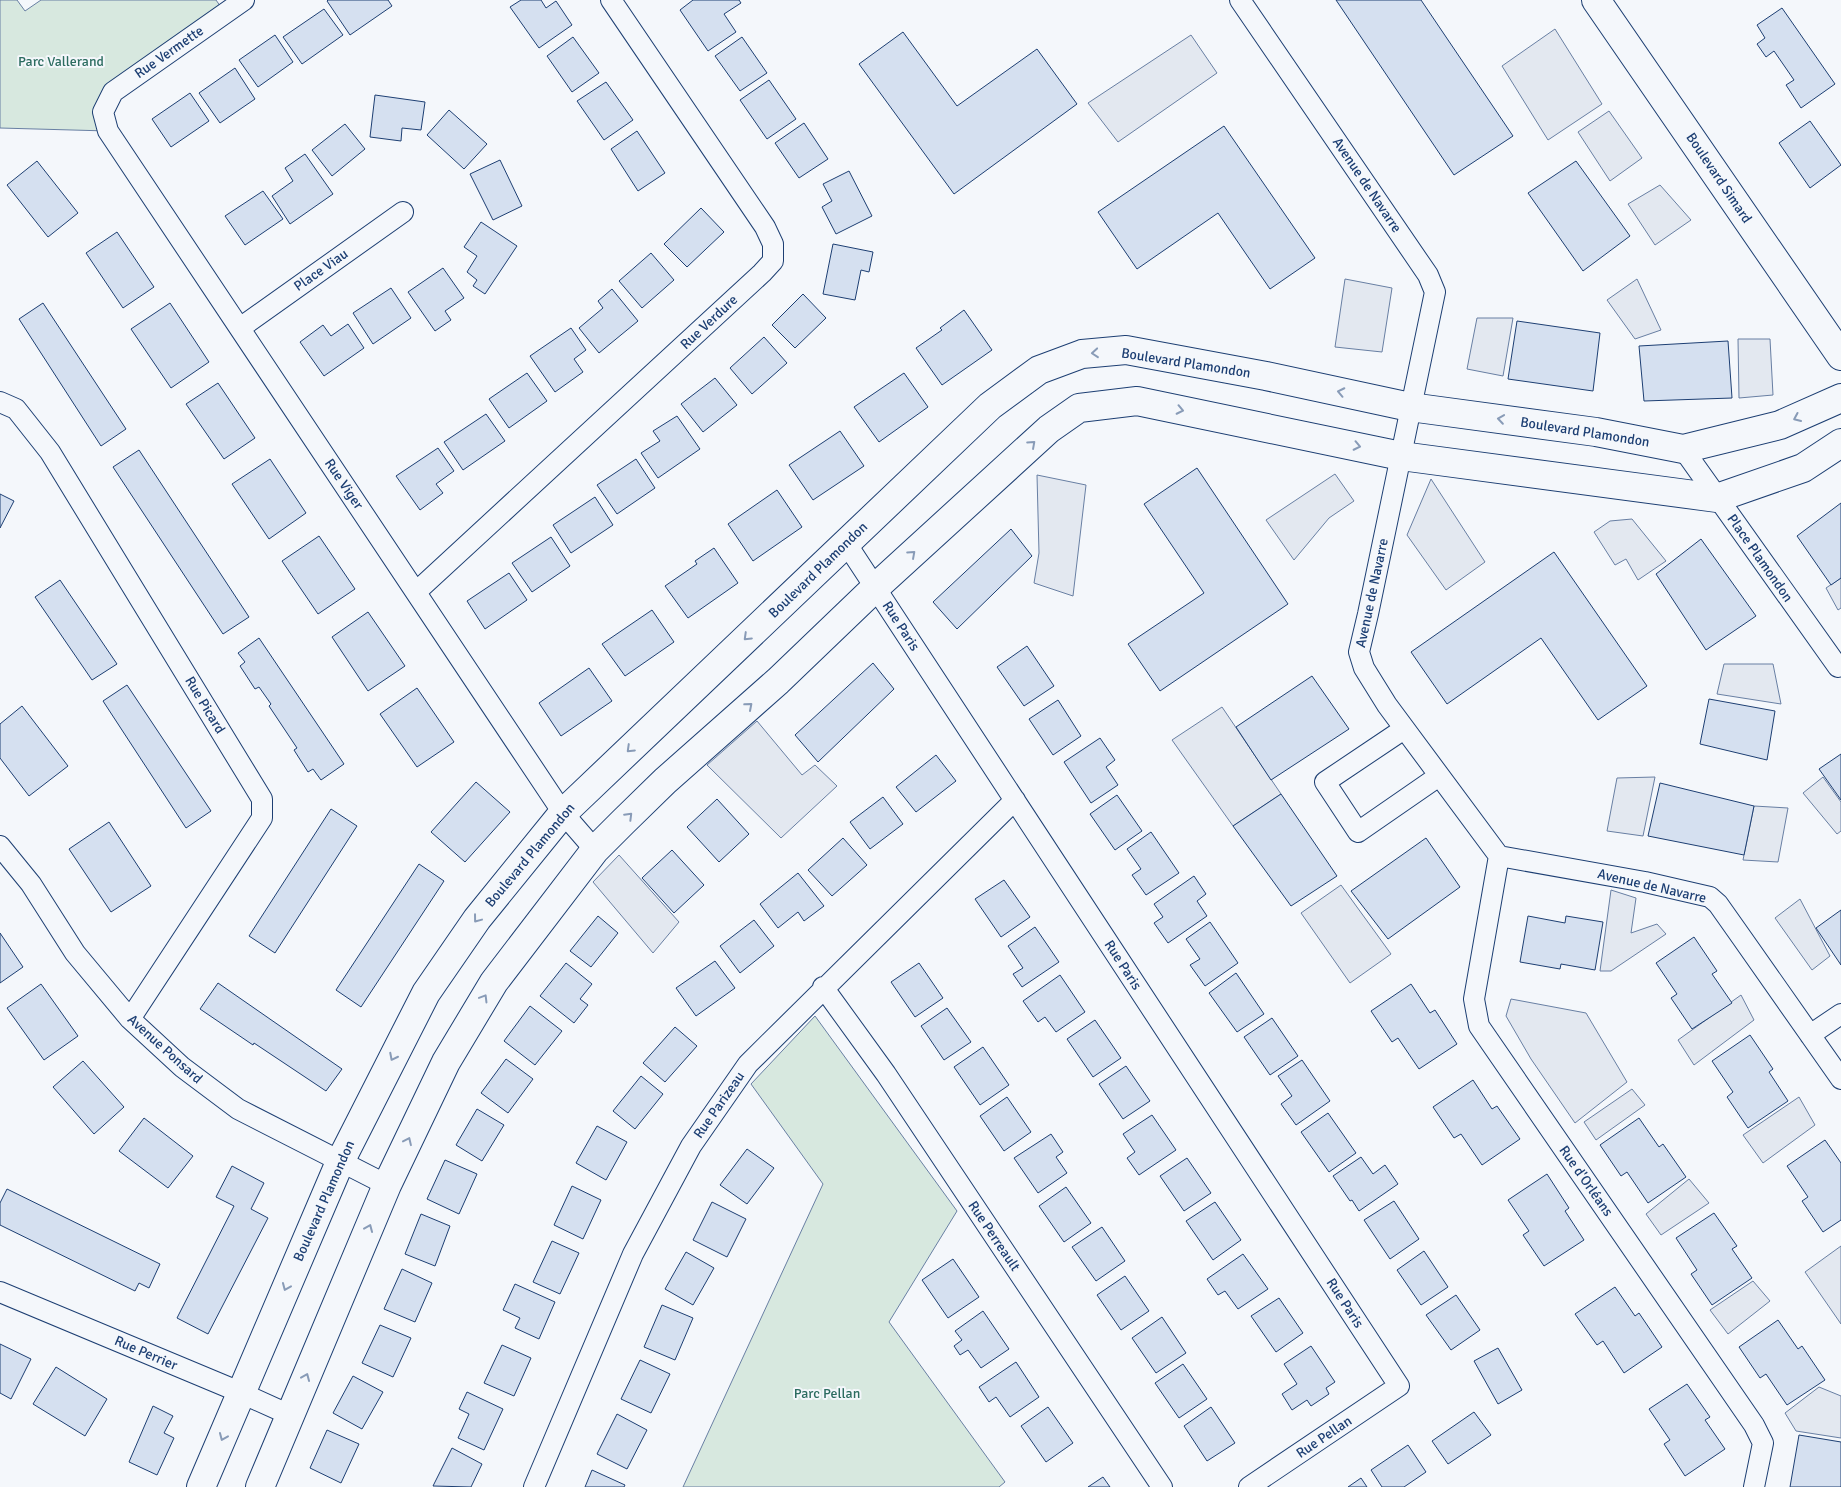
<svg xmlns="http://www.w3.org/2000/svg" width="1841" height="1487" font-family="Signika,sans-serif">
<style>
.green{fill:#d7e8df;stroke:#687fa3}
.parking{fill:#e3e8f0;stroke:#687fa3}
.building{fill:#d5e0f0;stroke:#1d3f73}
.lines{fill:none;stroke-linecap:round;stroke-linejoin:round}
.street-casing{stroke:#1d3f73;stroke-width:22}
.secondary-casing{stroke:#1d3f73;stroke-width:30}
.street{stroke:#f4f7fb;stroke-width:20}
.secondary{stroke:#f4f7fb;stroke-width:28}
.oneway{stroke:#889bb7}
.labels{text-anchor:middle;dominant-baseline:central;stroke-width:4;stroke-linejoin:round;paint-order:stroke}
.street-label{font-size:14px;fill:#1d3f73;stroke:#f4f7fb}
.park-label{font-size:14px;fill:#2c6c60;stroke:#f4f7fb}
</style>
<rect width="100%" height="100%" fill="#f4f7fb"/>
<path class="green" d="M0 0H17L25 11 41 0H216L225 13 113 92 108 131 0 128Z
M815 1016 957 1211 889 1322 1005 1482 999 1487H683L823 1184 751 1084Z"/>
<path class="parking" d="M1555 29 1602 104 1548 140 1502 66Z
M1191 35 1217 73 1118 142 1088 103Z
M1609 111 1642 158 1610 181 1578 132Z
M1660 185 1691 220 1655 245 1628 204Z
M1345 279 1392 288 1382 352 1335 347Z
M1637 279 1661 330 1635 339 1607 300Z
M1477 318H1513L1503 376 1467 369Z
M1738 339H1770L1773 395 1739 398Z
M1335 474 1354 501 1329 518 1294 560 1266 520Z
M1037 475 1086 485 1073 596 1034 583 1039 553Z
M1431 479 1485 562 1446 590 1407 535Z
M1632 519 1666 561 1638 580 1626 559 1615 565 1594 532 1610 521Z
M1841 578V608L1838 610 1826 588Z
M1724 664H1773L1781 704 1717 694Z
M1222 707 1281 794 1233 826 1172 740Z
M757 721 802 775 815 765 837 786 781 838 707 765Z
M1655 777 1643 836 1607 831 1617 778Z
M1823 777 1841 802V831L1837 834 1803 793Z
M1754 806 1788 808 1778 862 1743 860Z
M619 855 679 922 653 953 593 882Z
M1341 885 1391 954 1350 983 1301 913Z
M1611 890 1636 898 1631 933 1657 924 1666 934 1611 971H1600Z
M1800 899 1830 956 1812 970 1775 918Z
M1741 995 1754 1020 1694 1065 1678 1040Z
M1511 999 1586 1013 1627 1082 1575 1123 1531 1059 1506 1016Z
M1632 1089 1645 1105 1596 1140 1584 1122Z
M1799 1097 1815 1125 1763 1163 1743 1135Z
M1689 1179 1709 1203 1661 1235 1646 1214Z
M1841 1246V1324L1805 1272Z
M1753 1281 1770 1301 1728 1334 1710 1310Z
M1819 1387 1841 1396V1438L1796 1431 1785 1413Z"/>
<path class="building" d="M328 0H388L392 6 350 35 327 1Z
M521 0H541L546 8 556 1 572 25 539 48 510 7Z
M693 0H739L741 3 724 14 736 32 708 51 680 10Z
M1336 0H1421L1513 136 1454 175Z
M1782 8 1835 84 1801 108 1786 85 1794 80 1774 51 1766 57 1757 44 1765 38 1757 25Z
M324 9 343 35 302 64 283 37Z
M903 32 957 106 1037 49 1077 104 954 194 859 64Z
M275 35 293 62 258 87 239 60Z
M573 37 599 73 572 92 547 56Z
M742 37 767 73 740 91 715 56Z
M235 68 255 99 220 123 199 93Z
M769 80 796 119 767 139 740 100Z
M606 82 633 120 604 140 577 101Z
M190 93 209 121 171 147 152 119Z
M375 95 425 102 421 130 402 128 401 141 370 137Z
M449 110 487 144 464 169 427 135Z
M1810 121 1841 165 1810 188 1779 143Z
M804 123 828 159 799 178 775 143Z
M345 124 365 149 332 176 312 150Z
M1224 126 1315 258 1270 289 1218 213 1137 269 1098 212Z
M637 131 665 173 638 191 611 149Z
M305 154 333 194 290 224 272 196 293 181 285 168Z
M500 160 522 206 493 220 470 174Z
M37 161 78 213 48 237 7 185Z
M1576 161 1630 236 1583 271 1528 193Z
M849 171 872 216 836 234 822 207 832 201 823 184Z
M263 191 283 219 245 245 225 216Z
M701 208 724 232 687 267 664 244Z
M481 222 517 246 485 294 473 286 477 280 467 272 477 256 464 247Z
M117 232 154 287 123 308 86 253Z
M833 244 873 252 869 272 861 270 855 300 823 294Z
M651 253 674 280 642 308 619 281Z
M443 268 464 298 445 311 451 320 435 331 408 292Z
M391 288 411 318 373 344 353 313Z
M612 289 638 321 599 353 579 328 603 308 598 301Z
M803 294 826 318 795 348 772 325Z
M43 303 126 429 101 446 19 319Z
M170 303 209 362 171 388 131 329Z
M964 310 992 350 942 385 916 348 942 330 940 328Z
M1517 321 1600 333 1593 391 1508 379Z
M348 324 364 348 324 376 300 342 323 325 331 336Z
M571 328 586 350 574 359 583 372 555 392 530 356Z
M764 337 787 363 752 394 730 368Z
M1728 341 1732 398 1644 401 1639 346Z
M527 373 547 401 509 428 489 399Z
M904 373 928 407 879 442 854 407Z
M715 378 737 405 703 432 681 404Z
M218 383 255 438 224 459 186 404Z
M486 414 505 441 463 470 444 442Z
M677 416 700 449 658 478 641 453 660 441 653 431Z
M840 431 864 466 813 500 789 465Z
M438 448 454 471 436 484 443 493 420 510 396 476Z
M139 450 249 617 223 634 113 467Z
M270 459 306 513 269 539 232 484Z
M636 459 655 488 617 514 597 485Z
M1197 468 1288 604 1160 691 1128 644 1204 593 1144 504Z
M777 490 802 527 753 561 728 524Z
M0 494 14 501 0 528Z
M595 497 613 525 571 553 553 525Z
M1841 503V578L1831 585 1797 536Z
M1011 529 1032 556 957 629 933 602Z
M319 536 355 589 318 614 282 561Z
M551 537 570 566 532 592 512 563Z
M1701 539 1756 616 1706 650 1656 574Z
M714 548 738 583 688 618 665 586 697 564 695 561Z
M1554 552 1647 686 1598 720 1541 638 1447 704 1411 652Z
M509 573 527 600 485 629 467 601Z
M60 580 117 664 92 680 35 597Z
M652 610 674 642 625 676 602 644Z
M368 612 405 666 368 691 332 637Z
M259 638 344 764 321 780 313 769 308 772 294 750 297 748 269 706 271 704 259 687 255 689 240 666 245 662 238 653Z
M1027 646 1054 686 1024 706 997 667Z
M873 663 894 689 818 762 795 735Z
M589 668 612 701 561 736 539 703Z
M1312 676 1349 729 1271 780 1236 727Z
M127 685 211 811 186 828 103 701Z
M417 688 454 742 417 767 380 714Z
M1709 699 1775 711 1767 760 1700 744Z
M1058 700 1081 736 1053 755 1029 719Z
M22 706 68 766 29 796 0 758V724Z
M1100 738 1115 760 1106 767 1118 785 1091 803 1064 762Z
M1841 754V800L1819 769Z
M936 755 956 781 916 812 896 787Z
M476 782 510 812 465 862 431 832Z
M1660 783 1754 806 1744 855 1648 836Z
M1281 794 1337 876 1291 906 1233 826Z
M1117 795 1142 831 1115 850 1090 814Z
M883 797 903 824 870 849 850 822Z
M717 799 749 834 719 862 687 827Z
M331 809 357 826 275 953 249 936Z
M109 822 151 886 111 912 69 849Z
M1151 832 1179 873 1146 895 1132 875 1141 869 1127 849Z
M843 838 867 865 832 896 808 870Z
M1426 838 1460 887 1388 939 1351 891Z
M672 850 704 885 674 913 642 878Z
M419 864 444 881 361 1007 336 990Z
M798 873 824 906 804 921 798 912 778 928 760 904Z
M1194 876 1206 894 1197 901 1207 916 1168 943 1154 923 1163 917 1154 904Z
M1004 880 1030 917 1001 937 975 899Z
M1841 910V965L1816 928Z
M598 916 618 933 591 967 570 951Z
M1528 916 1565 923 1566 916 1603 922 1595 970 1561 964 1560 969 1520 962Z
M754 920 774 946 740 973 720 946Z
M1210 922 1238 963 1205 986 1190 965 1200 959 1186 939Z
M1035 927 1059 962 1022 987 1013 974 1023 968 1008 946Z
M0 933 23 967 0 983Z
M1694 937 1717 971 1712 974 1732 1003 1692 1029 1671 998 1677 994 1656 963Z
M715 961 735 988 696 1016 676 988Z
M566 963 592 984 580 999 588 1005 574 1023 540 996Z
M919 963 943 998 915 1017 891 982Z
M1236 973 1264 1014 1237 1032 1209 993Z
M1060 975 1085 1012 1056 1032 1045 1017 1038 1022 1023 1001Z
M218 983 342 1069 326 1091 254 1043 253 1045 200 1009Z
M41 984 78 1036 44 1060 7 1008Z
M1411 984 1430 1013 1435 1010 1457 1044 1419 1069 1398 1038 1392 1042 1371 1011Z
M530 1006 562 1031 535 1065 504 1041Z
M947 1008 971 1042 944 1060 921 1026Z
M1272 1018 1298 1056 1270 1075 1244 1037Z
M1095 1020 1121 1058 1093 1077 1067 1039Z
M675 1027 697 1046 665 1082 643 1063Z
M1750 1035 1773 1069 1769 1072 1788 1101 1748 1128 1727 1097 1733 1092 1712 1061Z
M983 1047 1009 1085 980 1105 954 1067Z
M506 1059 533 1079 508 1113 481 1093Z
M1302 1060 1330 1101 1296 1125 1281 1104 1292 1096 1278 1076Z
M83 1061 124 1107 94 1134 53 1087Z
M1126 1066 1150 1101 1123 1119 1099 1084Z
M641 1076 663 1094 635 1129 613 1111Z
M1473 1080 1492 1109 1497 1106 1520 1139 1482 1165 1461 1134 1454 1138 1433 1107Z
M1007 1097 1031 1132 1004 1151 980 1116Z
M477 1109 504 1125 482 1161 456 1145Z
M1328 1113 1356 1153 1329 1172 1301 1132Z
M1152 1115 1176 1150 1139 1175 1127 1158 1135 1152 1123 1134Z
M144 1118 193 1156 168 1188 119 1151Z
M1639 1118 1659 1147 1663 1144 1686 1177 1648 1203 1627 1172 1621 1176 1600 1145Z
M597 1126 627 1142 606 1180 576 1163Z
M1051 1134 1063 1152 1056 1157 1067 1173 1038 1193 1014 1158Z
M1825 1140 1841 1163V1220L1823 1232 1802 1201 1808 1197 1787 1166Z
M747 1149 774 1168 747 1204 720 1185Z
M1361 1157 1373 1174 1385 1165 1398 1184 1359 1211 1352 1200 1350 1201 1333 1176Z
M1187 1158 1211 1193 1184 1211 1160 1176Z
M445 1160 477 1174 459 1214 427 1199Z
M232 1166 264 1183 251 1209 268 1218 208 1334 177 1318 234 1206 216 1197Z
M1547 1174 1569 1208 1565 1211 1584 1240 1544 1266 1523 1235 1529 1231 1508 1200Z
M572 1186 601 1200 583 1239 554 1225Z
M1066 1187 1091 1223 1064 1242 1039 1206Z
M7 1189 160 1264 149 1288 139 1283 135 1291 0 1225V1203Z
M1394 1201 1419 1239 1390 1259 1364 1220Z
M712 1202 746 1219 727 1257 693 1240Z
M1215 1202 1241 1240 1213 1260 1186 1221Z
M1714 1213 1737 1246 1732 1249 1752 1278 1712 1305 1691 1274 1697 1270 1676 1238Z
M421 1214 450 1226 435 1266 405 1254Z
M1102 1227 1125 1261 1096 1281 1072 1247Z
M552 1241 579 1253 560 1294 533 1282Z
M1424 1251 1448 1287 1421 1305 1397 1270Z
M686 1252 714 1268 693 1305 665 1289Z
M1243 1254 1268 1289 1238 1309 1225 1291 1218 1295 1207 1279Z
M953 1259 979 1297 948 1318 922 1280Z
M402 1269 432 1283 415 1322 384 1309Z
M1125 1276 1149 1311 1121 1330 1097 1295Z
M515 1284 555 1302 539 1339 515 1328 520 1318 503 1310Z
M1615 1287 1635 1316 1639 1313 1662 1347 1624 1373 1603 1341 1597 1345 1575 1314Z
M1456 1295 1480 1330 1451 1350 1426 1315Z
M1279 1298 1303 1333 1276 1352 1251 1316Z
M662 1305 693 1318 675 1360 644 1347Z
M983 1311 1009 1349 981 1368 968 1350 960 1355 954 1346 962 1340 955 1331Z
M1162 1317 1186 1353 1156 1373 1132 1338Z
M1778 1320 1798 1349 1802 1346 1825 1380 1787 1405 1766 1374 1760 1378 1739 1347Z
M380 1325 411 1338 393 1377 362 1363Z
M0 1344 31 1359 11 1399 0 1393Z
M502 1345 531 1358 514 1396 484 1383Z
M1311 1346 1335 1382 1326 1388 1329 1394 1311 1406 1307 1400 1292 1410 1282 1394 1297 1384 1284 1364Z
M1498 1348 1522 1390 1498 1404 1474 1361Z
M640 1360 670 1374 651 1413 621 1399Z
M1016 1362 1039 1397 1010 1417 996 1397 989 1402 979 1387Z
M1183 1364 1207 1399 1179 1418 1155 1383Z
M56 1367 107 1399 85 1436 33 1404Z
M353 1376 383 1392 362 1429 333 1413Z
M1687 1384 1710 1417 1705 1420 1725 1449 1685 1476 1664 1444 1670 1440 1649 1409Z
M467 1392 503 1409 484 1450 458 1438 469 1414 459 1409Z
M153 1406 173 1416 164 1433 174 1438 157 1475 129 1462Z
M1048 1407 1073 1443 1046 1462 1021 1426Z
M1211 1407 1235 1443 1207 1461 1184 1426Z
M1474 1412 1491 1435 1448 1464 1432 1441Z
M617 1414 647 1430 627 1469 597 1454Z
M327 1430 359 1444 341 1483 310 1468Z
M1799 1435 1841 1442V1487H1790Z
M1408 1445 1426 1472 1404 1487H1382L1371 1470Z
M452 1448 482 1464 471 1487 433 1486Z
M592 1470 625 1485 624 1487H585Z
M1103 1477 1110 1487H1088Z
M1361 1478 1367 1487H1348Z"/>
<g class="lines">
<defs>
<path id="street" d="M244 0 113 92 103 112 108 131 563 813 595 850
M1240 0 1428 275 1435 292 1368 614 1359 652 1364 668 1387 705 1499 856 1645 882 1710 897 1718 904 1742 938 1841 1079
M240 328 403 212
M0 402 16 409 50 452 262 799V818L130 1019
M1683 449 1838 667
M846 543 1399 1386 1249 1487
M416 592 762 273 773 261V244L765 227 611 0
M1404 729 1325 782 1358 832 1439 776
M0 846 31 884 75 953 130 1019 182 1067 238 1109 387 1185
M1499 856 1474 999 1479 1026 1754 1425 1763 1443 1754 1487
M823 987 886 1074 1162 1487
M1810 1035 1841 1014
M0 1292 230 1388 290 1415
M534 1487 633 1254 691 1146 748 1064 1015 800"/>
<path id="secondary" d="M1596 0 1841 356
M201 1487 340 1162 426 993 477 919 563 813 990 406 1039 370 1082 354 1126 350 1266 376 1410 407 1596 432 1683 449 1780 425 1841 398
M260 1487 387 1185 446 1062 494 982 595 850 623 822 665 781 778 681 876 587 1049 429 1079 408 1137 401 1401 456 1717 498 1803 468 1841 443"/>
</defs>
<use href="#street" class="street-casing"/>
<use href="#secondary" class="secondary-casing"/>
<use href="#street" class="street"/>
<use href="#secondary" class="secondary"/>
</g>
<defs><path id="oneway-chevron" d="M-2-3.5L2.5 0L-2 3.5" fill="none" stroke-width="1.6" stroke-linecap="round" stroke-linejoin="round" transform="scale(1.25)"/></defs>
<g class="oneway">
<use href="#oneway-chevron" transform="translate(1095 353) rotate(175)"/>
<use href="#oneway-chevron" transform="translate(1341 392) rotate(-168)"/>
<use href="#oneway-chevron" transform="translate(1180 410) rotate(12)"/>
<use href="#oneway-chevron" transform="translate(1797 418) rotate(156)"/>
<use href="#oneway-chevron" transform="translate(1501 419) rotate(-172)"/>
<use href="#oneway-chevron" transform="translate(1032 444) rotate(-42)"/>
<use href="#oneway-chevron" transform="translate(1357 446) rotate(12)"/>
<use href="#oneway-chevron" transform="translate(912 554) rotate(-42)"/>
<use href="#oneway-chevron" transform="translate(747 637) rotate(136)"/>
<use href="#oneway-chevron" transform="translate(749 706) rotate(-41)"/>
<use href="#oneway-chevron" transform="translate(630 749) rotate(136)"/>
<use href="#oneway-chevron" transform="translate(629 816) rotate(-45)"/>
<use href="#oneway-chevron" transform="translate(477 919) rotate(127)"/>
<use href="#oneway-chevron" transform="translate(484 998) rotate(-59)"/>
<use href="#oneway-chevron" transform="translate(393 1057) rotate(117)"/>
<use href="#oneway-chevron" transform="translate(408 1141) rotate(-65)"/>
<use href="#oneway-chevron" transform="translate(369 1228) rotate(-67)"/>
<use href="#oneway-chevron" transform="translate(286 1287) rotate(113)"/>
<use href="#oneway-chevron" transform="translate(306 1377) rotate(-67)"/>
<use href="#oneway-chevron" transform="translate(223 1437) rotate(113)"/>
</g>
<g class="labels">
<g class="street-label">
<text transform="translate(169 52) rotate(-35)">Rue Vermette</text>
<text transform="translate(1719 178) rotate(56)">Boulevard Simard</text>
<text transform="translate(1367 185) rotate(56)">Avenue de Navarre</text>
<text transform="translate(321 270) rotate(-35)">Place Viau</text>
<text transform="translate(709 322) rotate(-43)">Rue Verdure</text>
<text transform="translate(1186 363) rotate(9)">Boulevard Plamondon</text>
<text transform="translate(1585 432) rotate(9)">Boulevard Plamondon</text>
<text transform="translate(344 484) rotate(56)">Rue Viger</text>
<text transform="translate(1760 558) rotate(55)">Place Plamondon</text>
<text transform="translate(818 570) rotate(-44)">Boulevard Plamondon</text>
<text transform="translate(1372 593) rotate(-78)">Avenue de Navarre</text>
<text transform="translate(901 626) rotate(57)">Rue Paris</text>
<text transform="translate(205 705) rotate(59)">Rue Picard</text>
<text transform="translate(530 855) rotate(-50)">Boulevard Plamondon</text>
<text transform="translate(1652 886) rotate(13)">Avenue de Navarre</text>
<text transform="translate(1123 965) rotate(57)">Rue Paris</text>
<text transform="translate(165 1049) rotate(42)">Avenue Ponsard</text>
<text transform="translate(719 1105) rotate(-55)">Rue Parizeau</text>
<text transform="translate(1586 1181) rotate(55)">Rue d'Orléans</text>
<text transform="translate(324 1201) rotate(-66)">Boulevard Plamondon</text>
<text transform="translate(994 1236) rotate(56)">Rue Perreault</text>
<text transform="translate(1345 1303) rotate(57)">Rue Paris</text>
<text transform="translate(146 1353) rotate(23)">Rue Perrier</text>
<text transform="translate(1324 1437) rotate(-34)">Rue Pellan</text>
</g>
<g class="park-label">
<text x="61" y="61">Parc Vallerand</text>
<text x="827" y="1393">Parc Pellan</text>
</g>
</g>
</svg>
